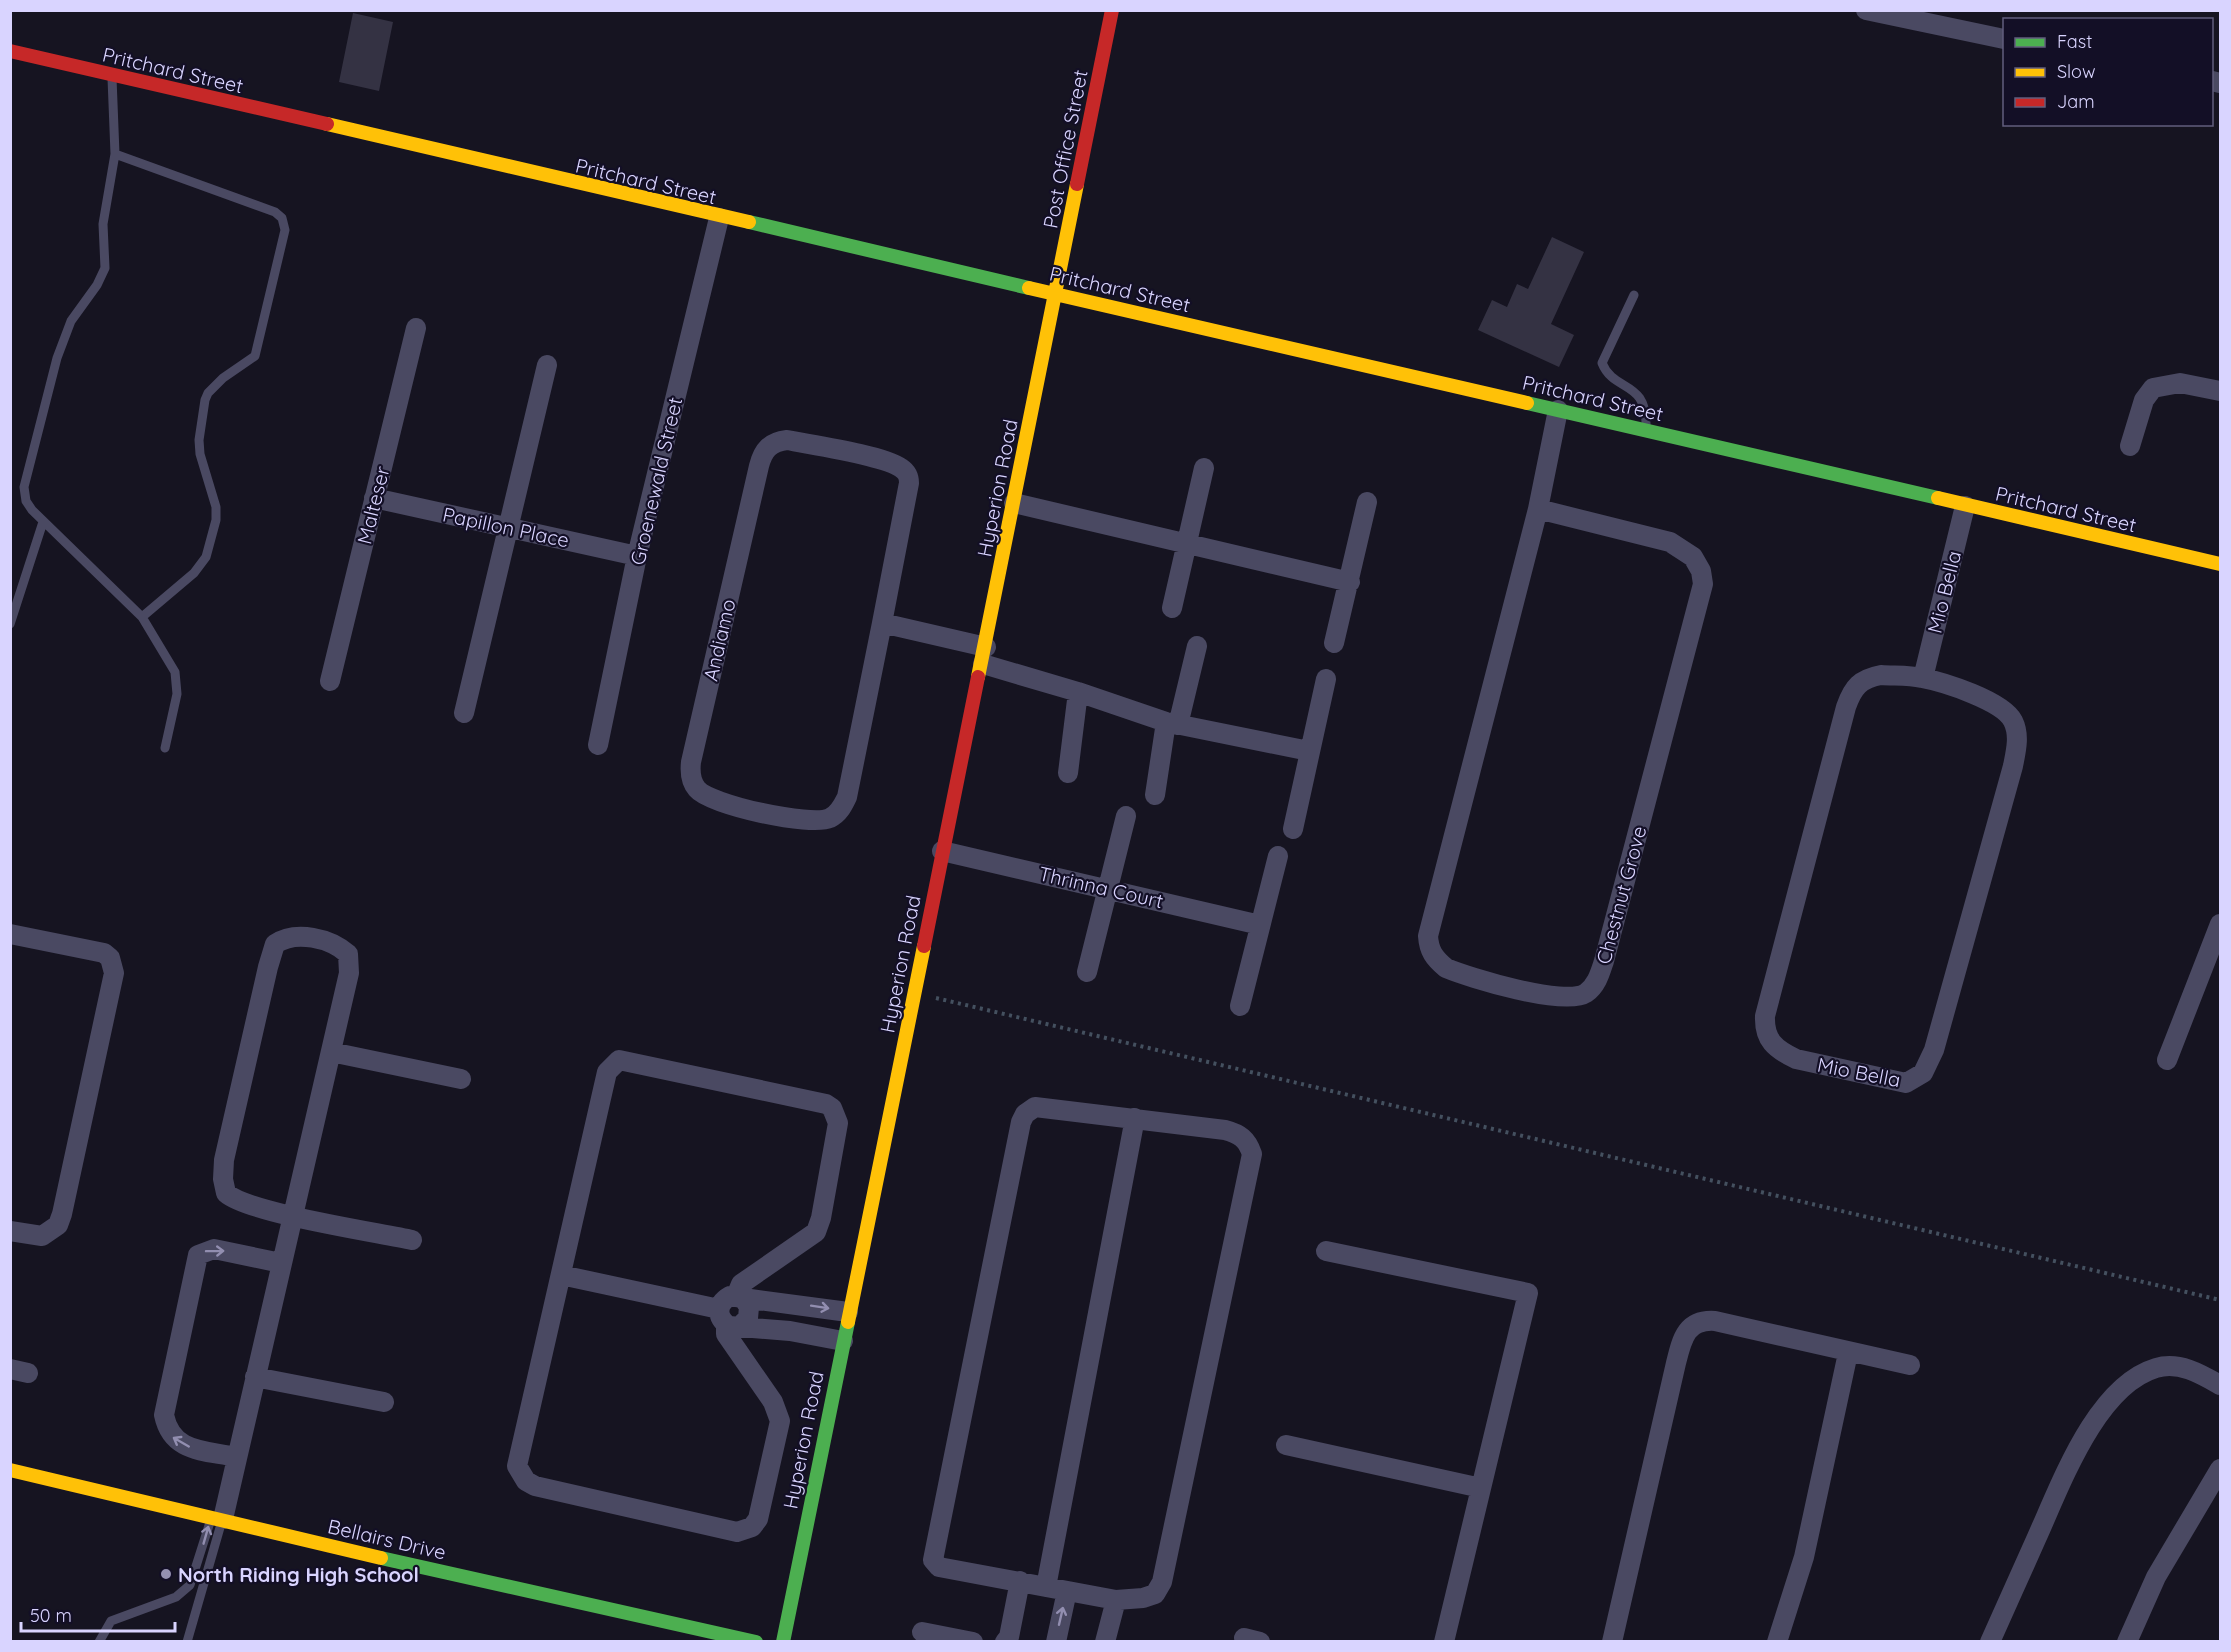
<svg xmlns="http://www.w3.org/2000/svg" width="2231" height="1652" font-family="Quicksand,sans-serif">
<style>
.building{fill:#343243}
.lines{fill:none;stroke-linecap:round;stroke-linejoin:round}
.path{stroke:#44505f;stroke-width:4;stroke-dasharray:3 4.5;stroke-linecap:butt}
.lane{stroke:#4a4962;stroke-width:9}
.street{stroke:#4a4962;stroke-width:20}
.fast{stroke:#4caf50;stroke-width:14}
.slow{stroke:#ffc107;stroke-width:14}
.jam{stroke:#c62828;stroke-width:14}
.oneway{stroke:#928eb0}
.poi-dot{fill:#9591b1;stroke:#130f26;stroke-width:2}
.labels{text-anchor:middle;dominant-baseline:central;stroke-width:4.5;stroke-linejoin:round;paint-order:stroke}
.street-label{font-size:20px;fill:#d9d4ff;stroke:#130f26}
.poi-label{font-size:20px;font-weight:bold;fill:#d9d4ff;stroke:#130f26;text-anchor:start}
</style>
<rect width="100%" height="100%" fill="#161421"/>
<path class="building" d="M353 13 393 22 379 91 339 82Z
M1552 237 1584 252 1551 324 1574 335 1559 367 1478 330 1492 300 1507 307 1517 284 1528 289Z"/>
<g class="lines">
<path class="path" d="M936 998 2220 1300"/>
<path class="lane" d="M112 78 115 154 275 212 282 218 285 230 255 356 223 378 208 393 205 400 199 440 200 454 216 507V520L206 557 194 573 142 617 32 510 26 501 24 487 57 358 71 321 97 285 105 268 103 224 115 154
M1634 295 1602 363C1614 393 1648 379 1646 428
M142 617 175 672 177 694 165 748
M10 624 43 522
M99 1642 111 1621 176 1597 190 1585 211 1519
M187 1642 221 1524"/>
<path class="street" d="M1866 10 2004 39
M2212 81 2220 83
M2130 446 2144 400 2153 388 2180 383 2220 391
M374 498 637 556
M1014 503 1350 582
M1538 509 1670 542 1693 557 1701 571 1703 584 1604 961C1600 973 1597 985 1586 993 1565 1007 1470 978 1446 968 1434 958 1429 951 1428 936L1538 509 1558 410
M1172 608 1204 468
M882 623 847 797C843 805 839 814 830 818 811 827 710 805 697 789 690 781 690 771 691 762L759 466C763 450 770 442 787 440 812 445 883 455 901 468 907 472 909 476 909 483L882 623 986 647
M1334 643 1367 502
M983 664 1078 692 1166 722 1309 751
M1881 675C1894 676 1909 675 1922 678 1944 682 2003 701 2013 721 2020 735 2016 751 2013 766L1934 1050 1923 1073 1906 1083 1796 1059C1775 1049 1764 1040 1765 1016L1846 707C1853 687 1860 679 1881 675Z
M1923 678 1965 506
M330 681 416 328
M464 713 547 365
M1178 725 1197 646
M598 745 637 556 719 218
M1068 773 1078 692
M1155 795 1166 722
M1293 829 1326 679
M942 851 1260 925
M10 934 104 953 110 958 114 973 62 1214 58 1225 42 1236 10 1231
M1087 972 1126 816
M1240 1006 1278 856
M331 1052 461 1079
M2167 1060 2220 924
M1035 1107 1225 1130C1240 1134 1247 1139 1252 1154L1162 1582 1155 1594 1143 1598 1116 1600 939 1567 933 1560 1021 1122 1025 1114Z
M1326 1251 1528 1293 1444 1642
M561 1275 719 1309
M743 1298 848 1312
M726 1324V1334L773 1402 780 1421 758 1519 752 1527 737 1532 535 1486 526 1481 517 1466 607 1072 619 1060 826 1104 832 1108 838 1123 821 1218 816 1232 741 1284 736 1296
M741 1325 748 1318 749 1307 743 1298 730 1296C716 1304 716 1318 729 1326L790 1331 843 1341
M10 1369 28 1373
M255 1377 384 1402
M1286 1445 1481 1488
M236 1457C204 1450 172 1453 164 1415L198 1255 214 1249 281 1263
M223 1519C265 1337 307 1155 349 973L348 954C330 938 296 930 275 944L268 967 224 1160 223 1179 226 1193C248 1213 375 1232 412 1240
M1046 1587 1135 1118
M922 1632 973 1642
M1244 1638 1260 1642
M1005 1642 1009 1637 1020 1581
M1056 1642 1067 1591
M1105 1642 1116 1600
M1612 1642 1676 1363C1682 1339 1686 1319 1715 1321L1910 1365
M1777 1642 1804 1557 1848 1353
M1990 1642C2006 1607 2021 1572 2037 1537 2061 1484 2096 1386 2156 1368 2179 1361 2201 1374 2220 1385
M2127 1642 2156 1577 2220 1469"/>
<path class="fast" d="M749 222 1029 288
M1527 403 1938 498
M381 1558 756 1642
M783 1642 848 1322"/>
<path class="slow" d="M327 124 749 222
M1029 288 1527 403
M1938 498 2220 564
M978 677 1077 184
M848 1322 924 946
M10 1470 381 1558"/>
<path class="jam" d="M10 51 327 124
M1077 184 1112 10
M924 946 978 677"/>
</g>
<defs><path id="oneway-shaft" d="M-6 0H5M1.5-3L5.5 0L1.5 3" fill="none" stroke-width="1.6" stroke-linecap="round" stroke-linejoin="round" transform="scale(1.5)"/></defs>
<g class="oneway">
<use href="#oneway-shaft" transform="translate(215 1251) rotate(-1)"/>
<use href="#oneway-shaft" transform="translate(820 1307) rotate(9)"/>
<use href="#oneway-shaft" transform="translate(181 1442) rotate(-150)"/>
<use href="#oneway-shaft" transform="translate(206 1535) rotate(-74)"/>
<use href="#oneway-shaft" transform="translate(1061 1616) rotate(-77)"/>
</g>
<circle class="poi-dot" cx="166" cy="1574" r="6"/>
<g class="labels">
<g class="street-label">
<text transform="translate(173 70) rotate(13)">Pritchard Street</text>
<text transform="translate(1065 149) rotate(-79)">Post Office Street</text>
<text transform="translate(646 181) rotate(13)">Pritchard Street</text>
<text transform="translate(1120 289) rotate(13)">Pritchard Street</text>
<text transform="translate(1593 398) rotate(13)">Pritchard Street</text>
<text transform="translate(656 481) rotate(-77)">Groenewald Street</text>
<text transform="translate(997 488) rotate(-79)">Hyperion Road</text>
<text transform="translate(373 505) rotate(-76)">Malteser</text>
<text transform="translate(2066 509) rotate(13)">Pritchard Street</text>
<text transform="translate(506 527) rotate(12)">Papillon Place</text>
<text transform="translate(1944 592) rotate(-76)">Mio Bella</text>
<text transform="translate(719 640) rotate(-77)">Andiamo</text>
<text transform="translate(1101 887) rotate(13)">Thrinna Court</text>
<text transform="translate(1621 895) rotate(-75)">Chestnut Grove</text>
<text transform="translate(900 964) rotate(-79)">Hyperion Road</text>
<text transform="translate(1859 1072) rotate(11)">Mio Bella</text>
<text transform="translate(803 1440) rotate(-79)">Hyperion Road</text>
<text transform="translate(387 1539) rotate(13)">Bellairs Drive</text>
</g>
<g class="poi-label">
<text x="178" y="1574">North Riding High School</text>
</g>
</g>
<rect width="2231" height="1652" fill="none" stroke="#d9d4ff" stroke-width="24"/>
<rect x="2003" y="18" width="210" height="108" fill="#130f26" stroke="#625e7d" stroke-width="1.5"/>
<rect x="2015" y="38" width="30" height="9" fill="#4caf50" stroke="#625e7d" stroke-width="1.5"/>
<text x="2057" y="48" font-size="18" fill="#d9d4ff">Fast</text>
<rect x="2015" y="68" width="30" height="9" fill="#ffc107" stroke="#625e7d" stroke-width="1.5"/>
<text x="2057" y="78" font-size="18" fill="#d9d4ff">Slow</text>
<rect x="2015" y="98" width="30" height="9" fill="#c62828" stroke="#625e7d" stroke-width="1.5"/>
<text x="2057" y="108" font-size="18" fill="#d9d4ff">Jam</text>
<path d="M21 1622v9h154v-9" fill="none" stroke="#d9d4ff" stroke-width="3"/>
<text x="30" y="1622" font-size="18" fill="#d9d4ff" stroke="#130f26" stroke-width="4.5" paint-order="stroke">50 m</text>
</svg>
